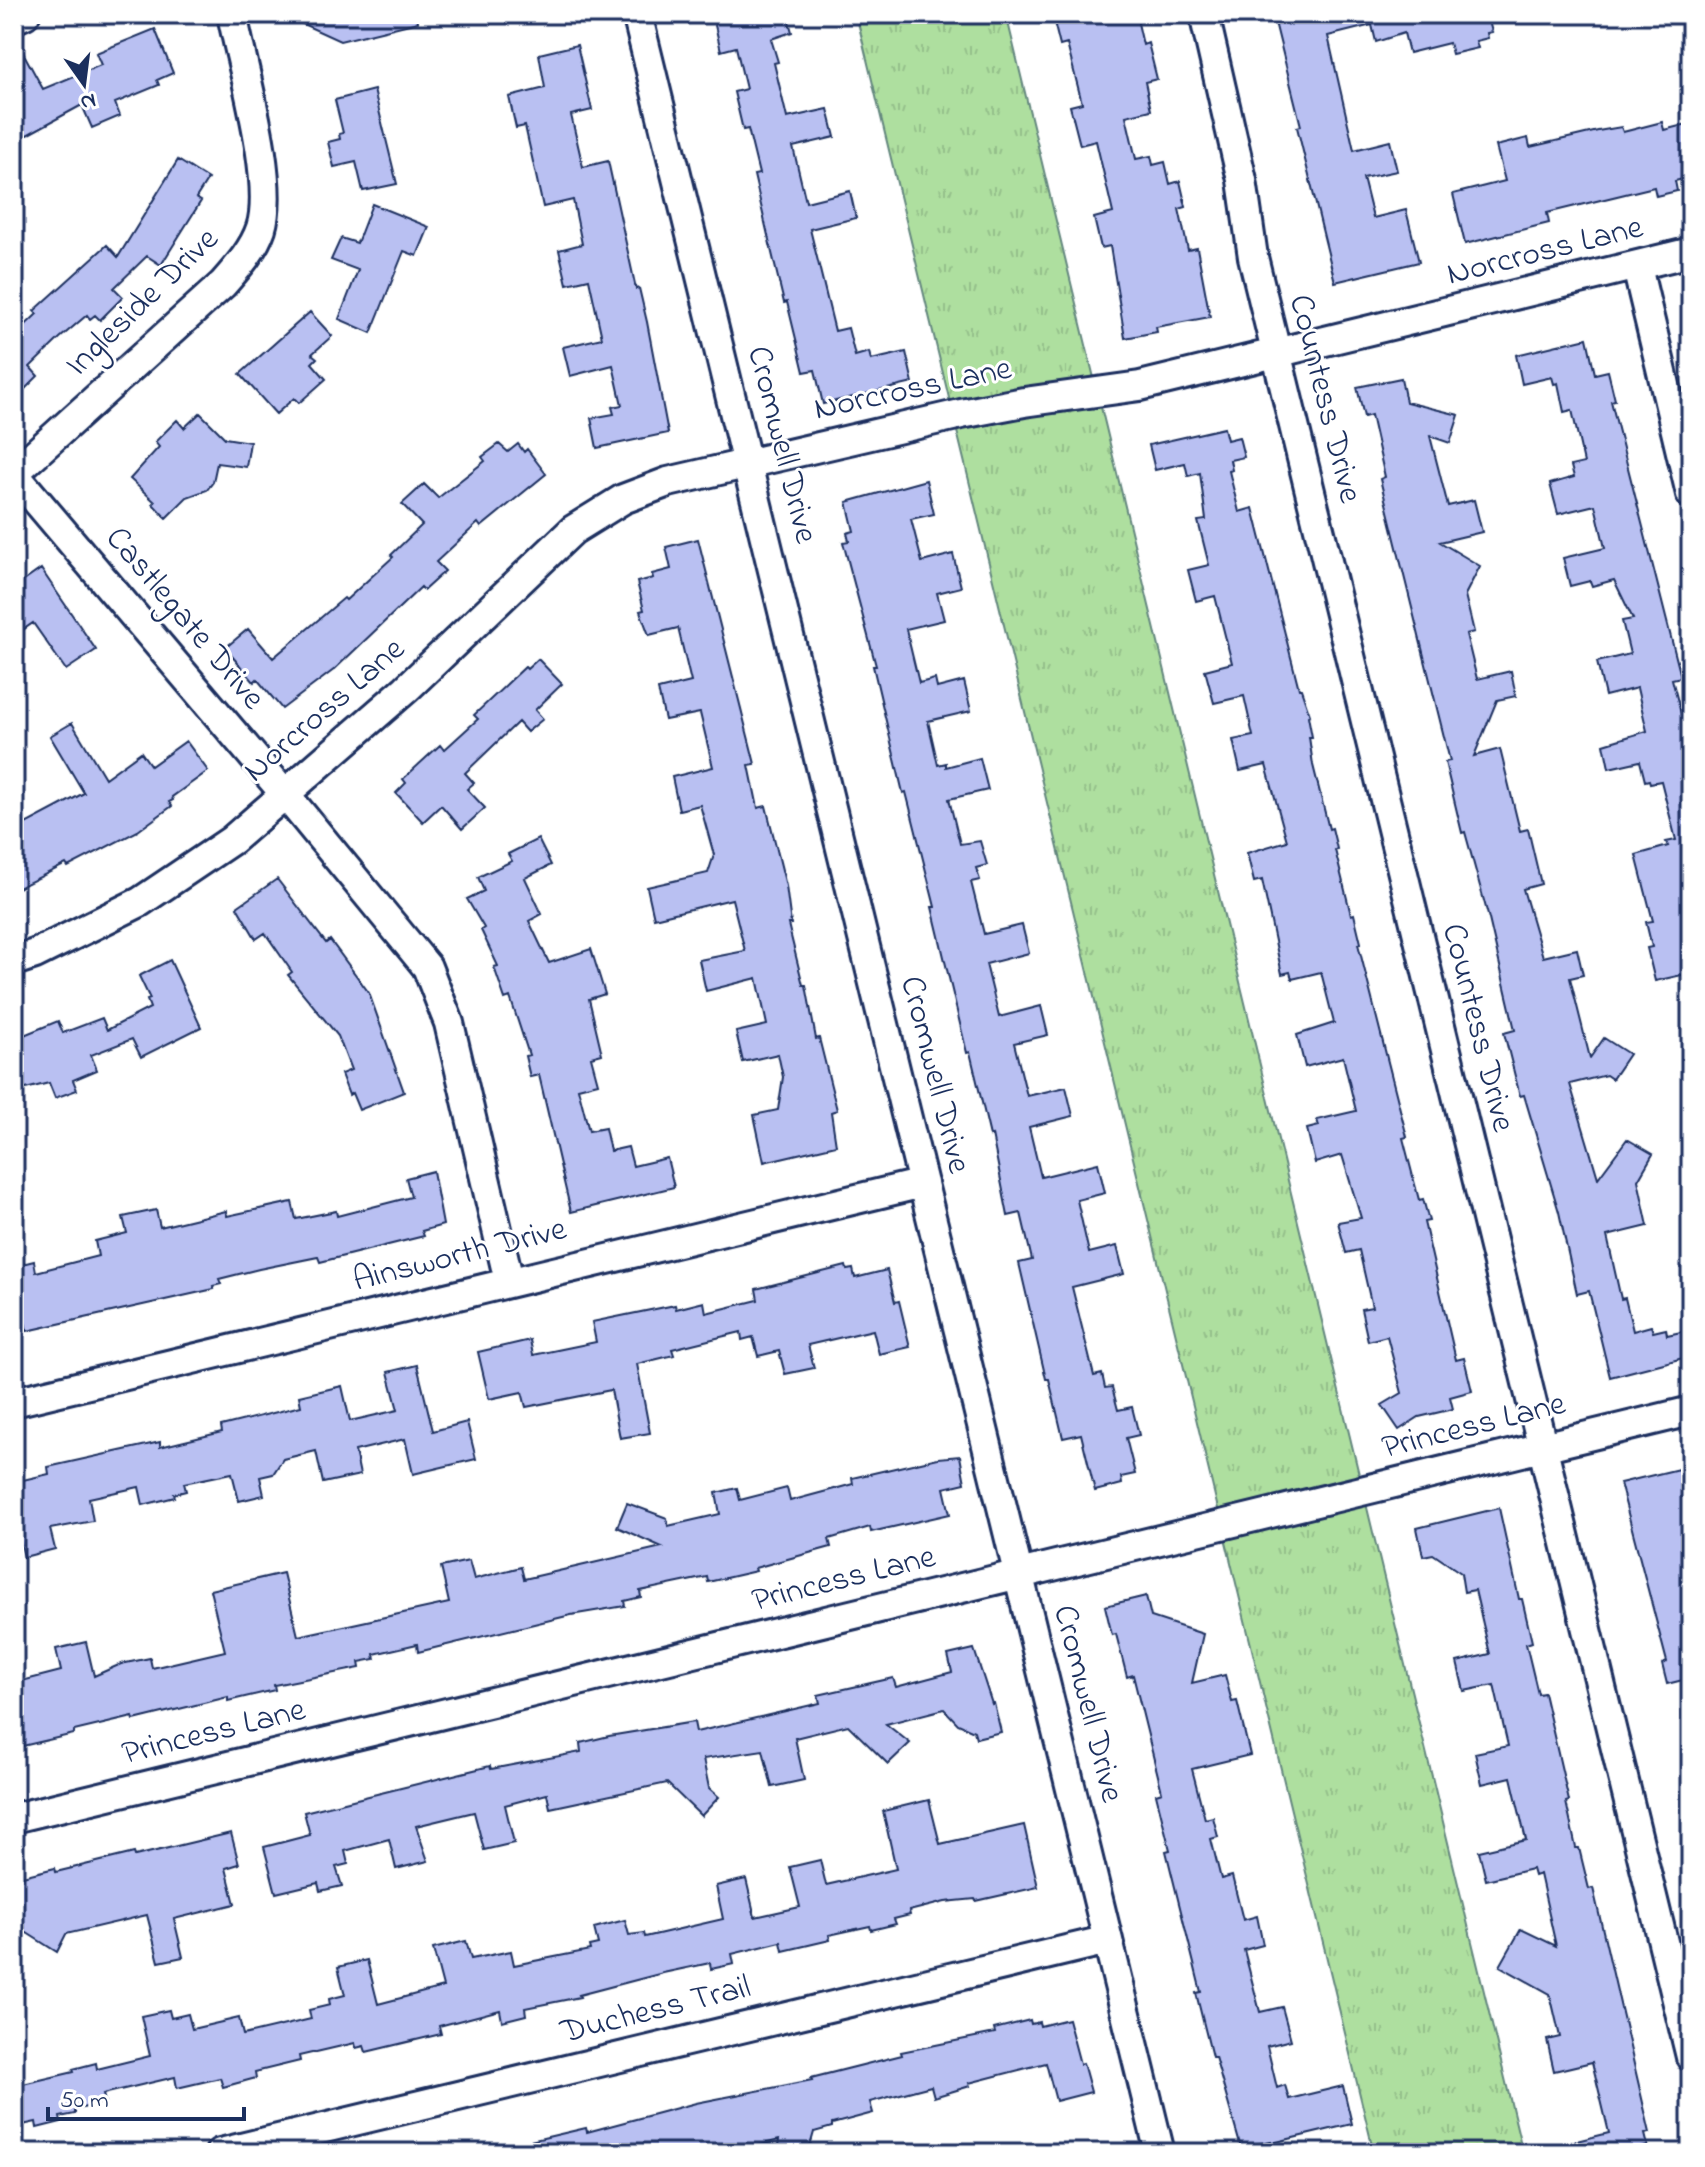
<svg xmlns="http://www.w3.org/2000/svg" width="1705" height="2167" font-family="'Indie Flower',sans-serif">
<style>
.grass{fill:url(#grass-tufts);stroke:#64877e;stroke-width:2}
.building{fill:#b9c0f2;stroke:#1b2f5e;stroke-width:2}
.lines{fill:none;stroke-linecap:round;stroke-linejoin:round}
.minor-casing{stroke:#1b2f5e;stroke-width:34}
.minor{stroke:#fff;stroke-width:28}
.labels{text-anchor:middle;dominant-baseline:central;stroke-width:6;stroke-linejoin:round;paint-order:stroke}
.street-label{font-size:34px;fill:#1b2f5e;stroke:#fff}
</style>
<defs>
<pattern id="grass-tufts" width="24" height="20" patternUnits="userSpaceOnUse" patternTransform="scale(2)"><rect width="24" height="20" fill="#aedf9f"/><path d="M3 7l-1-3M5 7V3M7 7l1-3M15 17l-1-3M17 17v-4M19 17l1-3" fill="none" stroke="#95c08b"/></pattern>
</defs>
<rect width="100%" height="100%" fill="#fff"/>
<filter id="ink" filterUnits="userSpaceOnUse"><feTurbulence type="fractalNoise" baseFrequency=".0125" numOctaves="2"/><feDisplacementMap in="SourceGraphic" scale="16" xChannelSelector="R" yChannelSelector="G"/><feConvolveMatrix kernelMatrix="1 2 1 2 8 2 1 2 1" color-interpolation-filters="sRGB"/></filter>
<g filter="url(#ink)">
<path class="grass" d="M856 14H1006L1523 2153H1374Z"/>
<path class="building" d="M281 14H417L418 22 340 41Z
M737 14H787L792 32 771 39 778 62 774 63 787 118 828 109 835 137 793 147 806 202 850 191 856 218 810 229 835 331 848 328 855 356 869 352 871 360 906 352 913 383 823 404 815 370 804 372 787 302 784 303 772 253 754 175 759 174 748 129 743 130 734 92 746 89 736 47 721 51 714 21Z
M1052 14H1136L1143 45 1148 43 1157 79 1145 82 1151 110 1126 116 1136 159 1151 156 1153 165 1165 162 1170 184 1180 181 1186 207 1179 209 1188 250 1197 248 1210 317 1156 327 1157 332 1125 338 1110 246 1101 248 1094 218 1113 213 1096 141 1080 145 1070 106 1082 103 1067 44 1060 46Z
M1273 14H1487L1492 32 1487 33 1488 38 1476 41 1478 48 1452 54 1449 43 1409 53 1404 33 1376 42 1372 25 1328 36 1354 150 1390 141 1397 171 1363 178 1373 218 1406 210 1419 262 1335 282 1297 127 1301 126Z
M155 29 173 73 157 80 159 85 115 103 120 116 92 128 82 105 14 142V36L43 89 101 65 96 53Z
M577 45 592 110 571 115 583 167 608 161 636 289 639 288 647 322 668 433 597 448 591 418 614 414 612 407 622 405 613 365 570 376 563 347 602 338 589 279 567 284 559 250 582 244 573 200 543 207 525 126 516 128 509 97 545 88 539 54Z
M374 90 397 184 363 191 356 162 334 167 328 142 340 139 339 134 343 133 335 100Z
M1662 122 1664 130 1691 123V177L1675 181 1677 191 1656 196 1654 187 1547 213 1549 223 1465 244 1453 194 1505 181 1496 146 1528 138 1530 147 1598 131 1621 127 1623 132Z
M178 160 208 179 196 198 201 201 161 265 147 256 114 288 123 297 100 320 95 315 90 319 87 315 60 338 30 367 38 376 14 400V336L37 314 34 311 107 245 118 257Z
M372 204 429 227 417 256 404 251 371 333 339 319 358 270 331 260 341 238 357 243Z
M310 312 332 336 312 354 317 358 312 363 326 379 299 403 294 398 276 414 240 374Z
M1587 338 1595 374 1608 371 1615 400 1611 401 1681 677 1672 679 1691 752V973L1655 981 1647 948 1652 947 1646 922 1653 921 1636 855 1668 846 1666 842 1676 840 1661 781 1650 783 1649 780 1645 781 1640 761 1609 768 1604 744 1647 731 1637 688 1605 696 1597 662 1630 654 1622 621 1633 619 1614 580 1592 586 1590 581 1570 586 1563 558 1605 548 1595 505 1558 514 1550 484 1574 477 1571 466 1584 463 1572 410 1564 412 1558 383 1554 384 1552 377 1522 384 1516 355Z
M1401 378 1406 402 1459 415 1450 443 1430 436 1448 506 1474 500 1482 532 1440 542 1480 566 1465 595 1474 632 1466 634 1477 679 1511 671 1516 696 1497 700 1474 756 1500 749 1520 831 1528 829 1541 884 1523 889 1543 957 1577 949 1583 975 1570 978 1590 1058 1604 1038 1629 1054 1612 1079 1606 1075 1570 1084 1598 1178 1627 1139 1653 1154 1638 1180 1648 1226 1607 1236 1621 1299 1625 1298 1633 1331 1651 1326 1653 1332 1666 1329 1667 1335 1686 1331 1691 1356 1610 1377 1589 1291 1577 1294 1559 1212 1524 1095 1520 1096 1504 1033 1515 1030 1489 919 1465 832 1462 833 1445 762 1450 761 1380 479 1385 477 1371 415 1364 417 1357 387Z
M200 413 225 438 250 442 246 467 217 463 213 482 207 490 187 497 166 518 153 504 155 502 130 479 159 447 155 442 177 420 184 428Z
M1224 428 1227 440 1239 437 1244 457 1230 460 1232 470 1229 471 1239 512 1253 508 1299 689H1301L1310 715 1308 716 1312 737H1309L1313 765 1329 829 1332 828 1337 849 1335 850 1351 915 1354 914 1361 943 1358 944 1407 1137 1403 1138 1419 1200 1423 1199 1429 1221 1424 1222 1456 1360 1464 1358 1472 1391 1450 1397 1453 1409 1419 1417 1399 1430 1382 1405 1402 1393 1387 1336 1368 1341 1361 1309 1372 1307 1359 1250 1346 1253 1338 1222 1361 1218 1342 1155 1315 1163 1307 1129 1319 1126 1317 1120 1356 1111 1343 1057 1305 1067 1297 1035 1334 1023 1321 972 1292 979 1290 972 1282 974 1262 880 1254 882 1247 853 1287 841 1266 765 1240 771 1233 740 1253 736 1244 696 1214 703 1205 670 1232 663 1215 596 1196 601 1188 570 1209 565 1198 521 1206 520 1200 473 1188 476 1185 463 1155 470 1149 445Z
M499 444 508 452 518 444 524 452 527 449 546 474 481 527 478 523 436 562 445 571 424 590 421 587 335 669 282 709 257 679 254 682 225 648 248 629 273 658 344 598 346 600 393 557 391 555 422 525 402 504 424 484 438 498 485 461 482 457Z
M926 480 934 514 911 519 922 562 953 554 961 587 937 593 944 620 906 629 919 683 935 679 937 688 964 681 971 711 928 721 938 765 946 763V767L980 758 988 790 949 799 960 844 980 841 987 865 976 868 980 880 971 882 984 934 1022 925 1029 953 986 964 999 1017 1041 1006 1048 1035 1014 1043 1027 1096 1066 1087 1073 1116 1029 1127 1041 1177 1098 1163 1105 1193 1077 1200 1089 1253 1117 1246 1124 1274 1072 1287 1094 1376 1102 1374 1105 1388 1112 1387 1118 1410 1132 1407 1139 1435 1126 1438 1135 1474 1121 1477 1122 1484 1095 1491 1081 1434 1063 1438 1049 1379H1046L1019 1263 1032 1260 1021 1213 1008 1216 992 1135 990 1136 970 1052 967 1053 932 907H935L906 792 903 793 873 666H876L843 542 849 541 847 533 854 531 847 502Z
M698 539 755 764 749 765 758 808 766 806 786 886 791 924H788L803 985H806L816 1039 819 1038 837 1110 831 1112 836 1145 764 1162 754 1115 778 1110 783 1077 778 1054 743 1062 736 1032 767 1025 757 978 706 991 699 960 745 951 732 899 654 918 647 887 708 873 714 855 700 805 679 810 672 777 713 767 700 713 665 720 658 690 691 682 678 628 649 635 640 611 644 610 637 582 653 578 652 574 671 569 666 547Z
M41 569 96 650 66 670 33 623 14 636V588Z
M538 659 562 684 535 710 543 719 527 732 518 722 465 773 474 783 467 789 485 808 462 829 441 805 423 822 396 793 406 783 403 779 440 745 444 750 478 719 474 715 525 667 527 669Z
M72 723 105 778 141 752 151 766 186 741 208 771 172 797 173 800 169 802 172 806 138 831 68 867 66 864 14 890V830L84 793 50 736Z
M538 839 551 865 525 878 542 914 529 921 549 963 591 949 605 994 589 999 602 1054 591 1057 598 1083 578 1088 589 1131 605 1128 610 1151 628 1147 633 1166 667 1158 674 1187 571 1212 539 1075 530 1077 525 1056 529 1055 510 997 505 999 494 967 498 966 481 930 484 928 467 899 484 891 478 877 512 861 508 854Z
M277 879 326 943 330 940 369 993 404 1092 359 1110 352 1093 349 1095 341 1074 351 1070 338 1036 288 975 292 972 265 933 256 939 237 907Z
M170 960 201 1027 141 1057 132 1039 91 1055 97 1070 73 1080 77 1090 55 1098 49 1083 14 1092V1039L58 1021 63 1033 102 1018 107 1030 150 1008 147 1000 150 999 139 976Z
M433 1171 443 1225 422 1231 424 1236 320 1262 318 1257 259 1269 219 1279 221 1284 213 1286 214 1289 27 1331 14 1276V1266L34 1261 36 1272 98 1256 95 1241 127 1233 123 1217 156 1210 160 1227 226 1211 227 1216 292 1202 296 1219 336 1211 337 1216 411 1197 406 1178Z
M846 1266 847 1270 853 1269 855 1278 887 1270 895 1302 899 1301 910 1347 879 1354 873 1330 808 1345 814 1368 785 1374 779 1351 758 1356 753 1337 742 1340 741 1332 672 1349 674 1355 637 1364 650 1433 620 1438 611 1390 526 1407 522 1392 489 1399 478 1352 530 1340 533 1355 596 1342 592 1322 675 1305 676 1309 704 1302 706 1313 758 1300 756 1289Z
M417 1365 433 1431 467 1422 476 1459 413 1474 405 1439 355 1451 360 1475 323 1483 316 1451 283 1459 273 1474 260 1477 264 1495 239 1501 232 1473 184 1483 186 1491 174 1494 175 1497 143 1505 139 1487 89 1498 93 1521 50 1529 55 1549 24 1557 18 1531 14 1532V1482L49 1474 48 1467 160 1442V1447L222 1432 221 1426 301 1406 299 1396 342 1386 350 1421 398 1410 388 1372Z
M960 1456 965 1483 944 1488 950 1514 871 1532 870 1527 829 1539 831 1547 755 1568 756 1571 708 1582 707 1577 640 1591 641 1597 624 1601 625 1606 571 1615 418 1652 417 1644 374 1654 375 1659 359 1662 360 1668 274 1685 275 1690 228 1701V1697L134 1720 133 1717 74 1731V1734L14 1748V1683L61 1671 56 1649 86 1642 94 1676 121 1664 150 1658 152 1668 225 1651 210 1590 283 1573 298 1636 449 1603 441 1567 469 1561 474 1579 521 1567 524 1579 662 1547 617 1527 627 1503 667 1518 668 1526 720 1514 716 1493 737 1488 740 1500 787 1488 790 1501 853 1484 852 1478 938 1458Z
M1691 1466V1678L1667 1684 1662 1664 1667 1662 1620 1483Z
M1499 1508 1519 1599H1522L1532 1642 1526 1644 1538 1694 1544 1693 1569 1801 1566 1802 1576 1848H1579L1589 1889 1593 1888 1650 2133 1645 2134 1648 2146 1619 2153H1561L1560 2145 1609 2133 1592 2062 1554 2071 1547 2040 1560 2037 1550 1994 1500 1966 1521 1929 1556 1946 1540 1874 1534 1876 1532 1869 1486 1880 1479 1851 1526 1840 1511 1777 1482 1784 1475 1753 1508 1746 1494 1685 1464 1691 1457 1662 1490 1654 1475 1590 1464 1592 1461 1573 1433 1554 1423 1556 1417 1528Z
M1146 1596 1151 1617 1203 1634 1192 1683 1225 1675 1232 1702 1237 1701 1250 1755 1192 1769 1205 1819 1213 1817 1218 1837 1211 1839 1221 1879 1232 1876 1243 1920 1257 1916 1263 1945 1244 1950 1260 2012 1282 2007 1291 2040 1267 2046 1277 2088 1285 2085 1289 2099 1343 2086 1352 2124 1272 2143 1271 2141 1241 2148 1215 2057H1212L1196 1993 1201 1992 1166 1851 1170 1850 1156 1794 1162 1792 1133 1675 1127 1677 1116 1634 1112 1635 1105 1606Z
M974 1649 992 1704 994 1703 1001 1732 976 1738 974 1731 958 1724 944 1709 886 1724 910 1743 888 1764 848 1725 795 1738 804 1780 772 1787 763 1750 703 1759 709 1788 719 1797 701 1816 667 1783 550 1808 547 1794 505 1805 514 1843 484 1850 474 1812 416 1826 428 1861 396 1869 389 1839 345 1851 348 1864 336 1867 342 1886 320 1891 318 1883 276 1893 264 1847 310 1835 304 1812 490 1766 491 1769 581 1752 580 1743 609 1736 694 1722 696 1732 820 1703 818 1695 893 1678 896 1687 952 1672 948 1655Z
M929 1800 940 1844 1024 1825 1038 1887 976 1901 975 1899 945 1902 909 1911 910 1915 894 1919 896 1924 871 1930 870 1926 829 1935 830 1940 783 1951 781 1942 732 1954 734 1964 711 1969 710 1963 663 1973 579 1995 580 1997 525 2008 526 2015 502 2021 500 2010 439 2026 441 2034 366 2052 364 2046 356 2048 355 2043 299 2056 300 2061 255 2072 256 2078 223 2087 220 2078 177 2088 175 2077 103 2094 105 2102 75 2110V2114L60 2117 61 2122 37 2128 36 2122 14 2127V2086L74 2072 73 2069 96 2063 97 2069 150 2056 141 2016 169 2010 171 2018 188 2014 192 2029 239 2018 243 2035 311 2019 309 2010 330 2005 329 1999 345 1995 338 1967 367 1960 378 2004 443 1987 433 1949 466 1941 471 1959 511 1951 514 1965 590 1950 589 1946 598 1944 594 1928 625 1920 629 1935 644 1933 645 1937 723 1919 716 1886 746 1879 755 1917 800 1907 790 1867 820 1860 826 1885 896 1869 883 1811Z
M231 1833 239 1864 226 1868 235 1904 174 1919 183 1957 159 1962 147 1915 66 1934 57 1952 27 1933 14 1936V1878L55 1868 56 1872 134 1853 135 1856Z
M1068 2019 1080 2064 1083 2063 1091 2092 1056 2101 1046 2063 969 2083 970 2086 934 2097 931 2086 870 2102 873 2113 832 2124V2127L814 2132 808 2153H777L779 2140 730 2153H514L513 2145 586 2128 587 2132 696 2103 812 2080 811 2078 902 2055 901 2052 995 2033 994 2029 1030 2020 1031 2024 1039 2022 1040 2026Z"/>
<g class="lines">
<defs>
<path id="minor" d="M637 14 1160 2153
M1204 14 1242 180 1253 257 1691 2057
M14 19 25 14
M1637 267 1691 494
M14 473 223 284C238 267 254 249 261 228 276 181 242 66 232 14
M14 474 285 794 427 967 449 1023 509 1281
M14 961 35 954 140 902 232 840 406 689 573 530 623 499 668 482 961 414 1024 402 1140 386 1691 252
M14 1402 923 1183
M14 1818 1691 1411
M220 2153 1108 1940"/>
</defs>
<use href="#minor" class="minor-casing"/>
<use href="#minor" class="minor"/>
</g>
</g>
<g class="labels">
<g class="street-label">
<text transform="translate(1545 252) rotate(-14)">Norcross Lane</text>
<text transform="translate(143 303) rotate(-44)">Ingleside Drive</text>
<text transform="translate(913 390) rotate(-12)">Norcross Lane</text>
<text transform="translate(1324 399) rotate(76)">Countess Drive</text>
<text transform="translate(781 445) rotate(76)">Cromwell Drive</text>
<text transform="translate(184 619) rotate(50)">Castlegate Drive</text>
<text transform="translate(325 711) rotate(-41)">Norcross Lane</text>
<text transform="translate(1477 1028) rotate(76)">Countess Drive</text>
<text transform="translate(934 1075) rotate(76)">Cromwell Drive</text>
<text transform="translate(460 1256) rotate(-14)">Ainsworth Drive</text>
<text transform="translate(1474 1427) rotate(-14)">Princess Lane</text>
<text transform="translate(844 1580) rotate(-14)">Princess Lane</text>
<text transform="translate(1087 1704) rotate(76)">Cromwell Drive</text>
<text transform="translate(214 1733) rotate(-14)">Princess Lane</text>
<text transform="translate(656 2011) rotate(-14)">Duchess Trail</text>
</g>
</g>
<rect width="1705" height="2167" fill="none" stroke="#fff" stroke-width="48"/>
<rect x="24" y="24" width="1657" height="2119" fill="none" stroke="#1b2f5e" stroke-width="3" filter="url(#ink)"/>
<g transform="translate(84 84) rotate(166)" stroke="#ffffff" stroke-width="6" paint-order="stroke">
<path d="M0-6L14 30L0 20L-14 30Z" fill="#1b2f5e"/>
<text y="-12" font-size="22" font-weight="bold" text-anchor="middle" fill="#1b2f5e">N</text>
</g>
<path d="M48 2107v12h196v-12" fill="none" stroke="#1b2f5e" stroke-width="4"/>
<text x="60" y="2107" font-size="24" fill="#1b2f5e" stroke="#ffffff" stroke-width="6" paint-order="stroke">50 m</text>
</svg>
